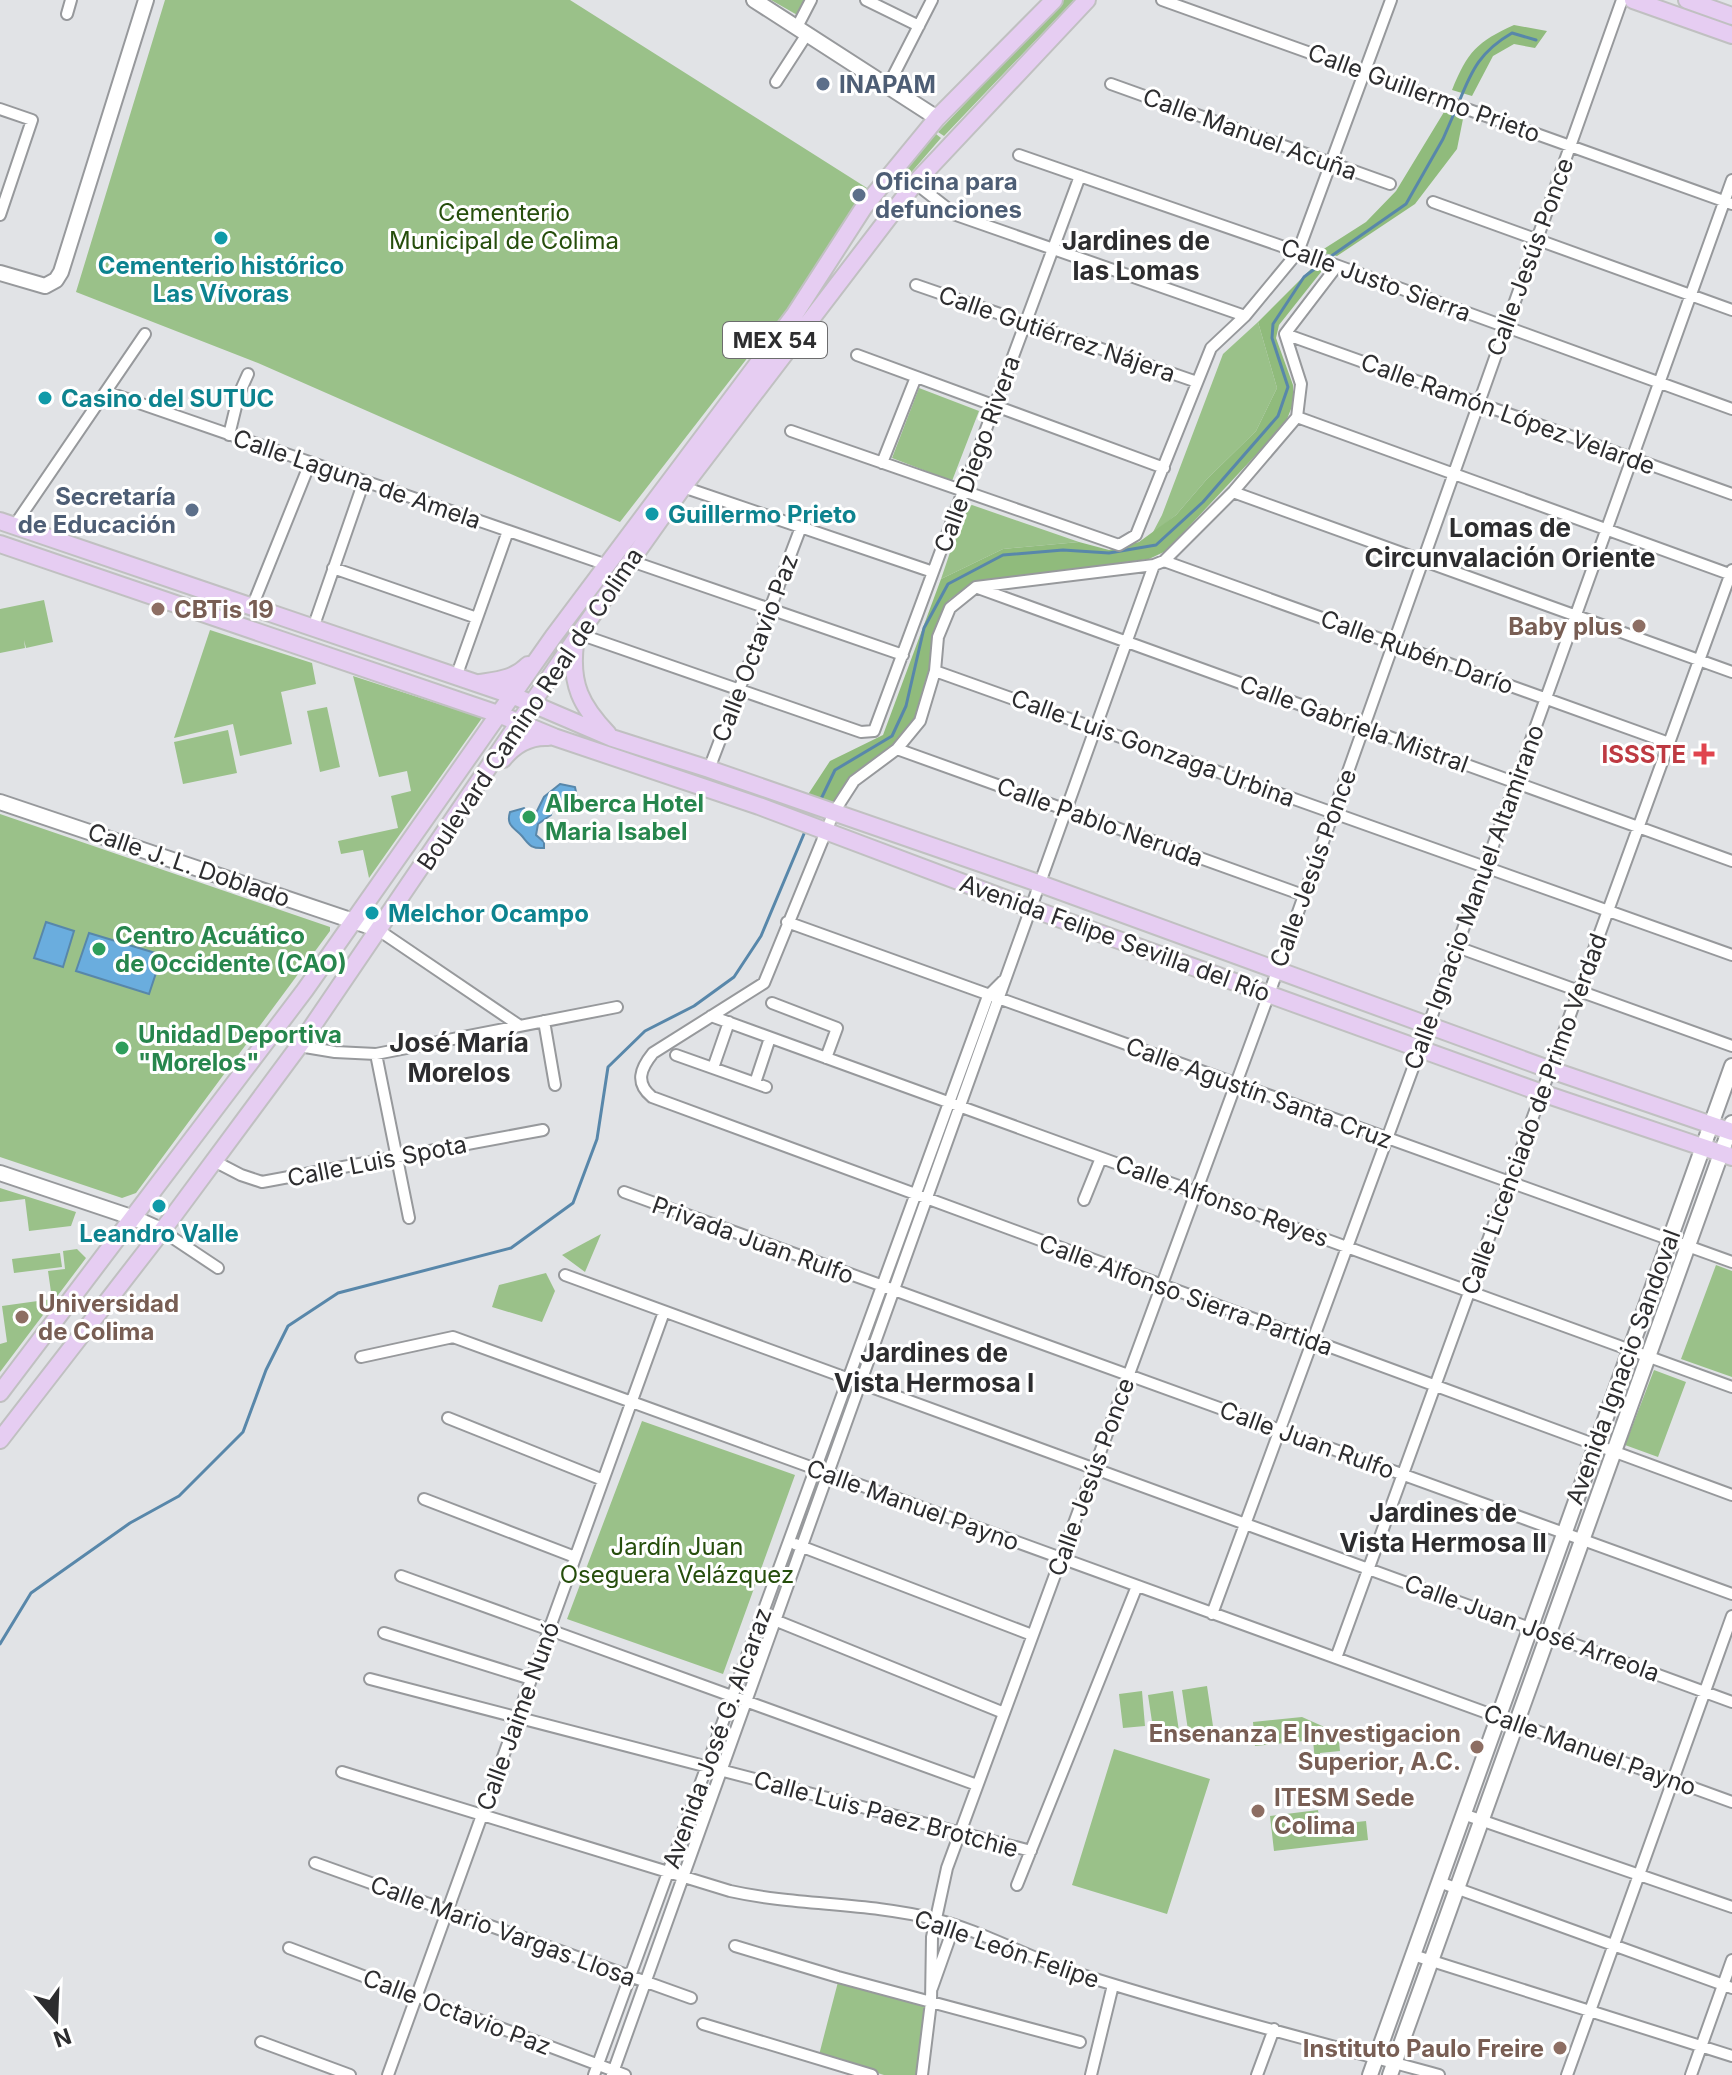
<svg xmlns="http://www.w3.org/2000/svg" width="1732" height="2075" font-family="Inter,sans-serif">
<style>
.green{fill:#9ac189}
.forest{fill:#90bb7c}
.water{fill:#6aadde;stroke:#5887aa;stroke-width:2}
.lines{fill:none;stroke-linecap:round;stroke-linejoin:round}
.stream{stroke:#5887aa;stroke-width:3}
.street-casing{stroke:#97999c;stroke-width:14}
.secondary-casing{stroke:#97999c;stroke-width:18}
.primary-casing{stroke:#c0c0c1;stroke-width:20}
.street{stroke:#fff;stroke-width:10}
.secondary{stroke:#fff;stroke-width:14}
.primary{stroke:#e6cdf2;stroke-width:16}
.service-dot{fill:#5c6f8a;stroke:#fff;stroke-width:3}
.culture-dot{fill:#0f9aa8;stroke:#fff;stroke-width:3}
.education-dot{fill:#8d6e63;stroke:#fff;stroke-width:3}
.health-dot{fill:#e0444e;stroke:#fff;stroke-width:3}
.leisure-dot{fill:#2e9e5b;stroke:#fff;stroke-width:3}
.labels{text-anchor:middle;dominant-baseline:central;stroke-width:6;stroke-linejoin:round;paint-order:stroke}
.shield{fill:#fff;stroke:#6c6c6d;stroke-width:2}
.shield-label{font-size:22px;font-weight:bold;fill:#2d2d2f}
.service-label{font-size:24px;font-weight:bold;fill:#4e5e75;stroke:#fff;text-anchor:start}
.street-label{font-size:24px;fill:#2d2d2f;stroke:#fff}
.park-label{font-size:24px;fill:#264e0c;stroke:#fff}
.culture-label{font-size:24px;font-weight:bold;fill:#0d838f;stroke:#fff;text-anchor:start}
.education-label{font-size:24px;font-weight:bold;fill:#785e54;stroke:#fff;text-anchor:start}
.health-label{font-size:24px;font-weight:bold;fill:#be3a42;stroke:#fff;text-anchor:end}
.leisure-label{font-size:24px;font-weight:bold;fill:#27864d;stroke:#fff;text-anchor:start}
.neighbourhood-label{font-size:26px;font-weight:bold;fill:#2d2d2f;stroke:#fff}
</style>
<rect width="100%" height="100%" fill="#e1e3e6"/>
<path class="green" d="M165 0H570L867 188 788 309 752 352 620 522 258 363 76 292Z
M771 0H808L799 16Z
M1064 0H1074L944 136 938 132Z
M936 134 941 138 902 183 897 179Z
M1258 322 1277 388 1256 431 1207 479 1176 515 1152 534 1162 515 1223 354Z
M919 388 979 411 952 481 892 458Z
M972 505 1079 542 1003 549 941 579 965 508Z
M627 543H632V546L556 656 553 654Z
M44 600 53 642 26 648 24 640 25 648 0 653V609Z
M210 630 312 663 316 684 281 692 292 744 240 756 233 724 174 738Z
M353 676 482 718 369 878 363 850 341 854 338 841 398 828 391 796 411 791 407 771 379 777Z
M327 707 340 767 320 772 307 711Z
M228 730 237 773 183 784 174 742Z
M0 814 330 927V931L136 1193 122 1198 0 1157Z
M0 1188 76 1212 71 1226 29 1231 25 1199 0 1202Z
M601 1234 585 1272 562 1255Z
M77 1249 86 1258 0 1372V1344L7 1342 2 1306 52 1299 48 1271 65 1269 63 1251Z
M60 1253 62 1267 14 1273 12 1259Z
M1716 1265 1732 1271V1377L1681 1359Z
M546 1273 555 1291 542 1322 492 1307 499 1285Z
M1654 1370 1686 1382 1658 1457 1625 1445Z
M642 1421 795 1475 723 1674 567 1619Z
M1207 1686 1213 1726 1188 1730 1182 1690Z
M1142 1691 1145 1726 1123 1728 1119 1694Z
M1173 1691 1179 1731 1154 1735 1148 1695Z
M1302 1717 1338 1733 1340 1751 1320 1753V1762H1315L1313 1740 1255 1746 1253 1722Z
M1114 1749 1210 1779 1167 1914 1072 1885Z
M1318 1810 1320 1826 1366 1821 1368 1840 1274 1851 1270 1816Z
M838 1982 926 2005 917 2075H884L819 2055Z"/>
<path class="forest" d="M1514 25 1547 31 1535 48 1514 44 1493 56 1472 96 1452 90C1468 51 1477 42 1514 25Z
M1444 112 1463 119 1457 149 1415 204 1337 256 1319 252 1366 222 1396 191Z
M1316 264 1325 267 1279 325 1276 338 1293 385V404L1285 424 1166 551 1149 559 973 582 949 600 934 636 929 673 915 720 894 746 849 778 834 804 807 796 830 761 883 735 941 579 1003 549 1079 542 1109 550 1139 542 1176 515 1207 479 1256 431 1277 388 1258 322Z"/>
<path class="water" d="M560 784 575 787 577 797 573 801 562 800 558 808 552 809 551 815 538 824 536 835 544 842V848C530 849 529 844 521 835 513 827 506 825 510 812L524 808 532 816 535 815 544 797Z
M46 922 74 931 63 967 34 958Z
M89 933 162 955 149 994 76 971Z"/>
<g class="lines">
<path class="stream" d="M1459 102C1472 69 1481 51 1512 33L1536 40
M1327 259 1406 204 1443 139 1456 109
M820 801 835 770 892 736 906 706 924 628 948 584 1003 555 1063 550 1109 553 1156 545 1203 502 1278 416 1288 387 1272 338 1273 324 1304 277 1321 264
M0 1644 31 1593 130 1523 179 1496 243 1432 266 1370 288 1326 338 1293 511 1248 573 1203 597 1139 608 1067 645 1031 694 1006 734 977 761 936 806 829"/>
<defs>
<path id="street" d="M866 0 919 26
M1162 0 1732 204
M67 14 71 0
M797 27 811 0
M776 82 807 34
M1111 84 1390 184
M888 86 932 0
M0 109 32 120 0 215
M1019 155 1333 264 1732 409
M915 183 956 215 1245 316
M1433 202 1732 310
M1337 266 1285 334 1301 384 1297 417 1233 492 1164 561 1154 565 976 587 950 608 938 637 935 671 920 721 897 749 854 781 834 812 764 983 653 1053C640 1069 635 1083 652 1097L1732 1495
M916 285 1197 382
M1285 334 1732 494
M857 355 1164 468
M107 392 607 565
M1297 417 1732 575
M791 431 1119 545 1136 535 1211 348 1245 316 1298 252 1391 0
M229 435 239 394 248 374
M882 463 916 377
M683 487 933 572
M1233 492 1732 672
M14 526 145 334
M631 561 903 655
M1164 561 1669 743
M333 568 477 618
M978 588 1732 861
M252 607 310 463
M313 628 364 481
M579 634 861 732 874 731 1080 176
M935 671 1732 955
M456 677 508 531
M897 749 1303 895
M709 769 801 527
M787 922 1732 1262
M377 929 520 1026
M1457 947 1732 1046
M772 1003 837 1028 826 1058
M711 1016 1732 1387
M544 1021 555 1085
M299 1046 335 1052 376 1054 617 1007
M376 1054 409 1218
M676 1055 766 1087
M713 1068 729 1022
M755 1083 770 1038
M214 1161 241 1175 262 1182 543 1130
M624 1192 1732 1594
M1084 1200 1101 1158
M161 1230 218 1268
M565 1275 1732 1702
M361 1357 453 1337 1732 1802
M448 1418 603 1480
M424 1499 575 1557
M795 1544 1032 1635
M401 1576 977 1785
M1212 1614 1420 1049 1732 180
M772 1619 1004 1713
M384 1633 531 1679
M1336 1658 1732 570
M370 1679 1031 1851
M342 1772 730 1891C797 1906 866 1902 934 1919 983 1931 1028 1958 1076 1973 1196 2011 1318 2042 1439 2075
M1463 1814 1732 1907
M315 1863 691 1998
M1439 1882 1732 1988
M1017 1885 1137 1586
M735 1946 838 1977 1080 2042
M289 1948 625 2075
M1413 1955 1732 2056
M932 1988 954 1926
M703 2024 872 2075
M261 2042 350 2075
M388 2075 664 1312
M594 2075 988 996 1003 981
M612 2075 1154 565
M922 2075 931 2002 932 1937 947 1868 1269 994 1622 0
M1091 2075 1113 1985
M1257 2075 1274 2029
M1567 2075 1732 1616
M1691 2075 1732 1960"/>
<path id="secondary" d="M754 0 937 118
M0 273 45 286 56 280 61 272 146 0
M0 802 377 929
M0 1173 134 1218 161 1230
M1370 2075 1732 1066
M1390 2075 1732 1123"/>
<path id="primary" d="M1633 0 1732 35
M1687 0 1732 16
M0 521 514 696 612 738 709 769 1038 883 1551 1070 1732 1132
M0 544 501 715 554 737 759 806 1030 908 1542 1093 1732 1157
M575 644C570 684 581 706 608 734
M480 683C499 680 514 679 528 665
M503 759C515 744 529 736 548 737
M0 1393 305 990 553 637 795 314 864 207 937 118 1054 0
M0 1440 171 1219 299 1046 579 634 683 487 915 183 1087 0"/>
</defs>
<use href="#street" class="street-casing"/>
<use href="#secondary" class="secondary-casing"/>
<use href="#primary" class="primary-casing"/>
<use href="#street" class="street"/>
<use href="#secondary" class="secondary"/>
<use href="#primary" class="primary"/>
</g>
<g class="service-dot">
<circle cx="823" cy="84" r="8"/>
<circle cx="859" cy="195" r="8"/>
<circle cx="192" cy="510" r="8"/>
</g>
<g class="culture-dot">
<circle cx="221" cy="238" r="8"/>
<circle cx="45" cy="398" r="8"/>
<circle cx="652" cy="514" r="8"/>
<circle cx="372" cy="913" r="8"/>
<circle cx="159" cy="1206" r="8"/>
</g>
<g class="education-dot">
<circle cx="158" cy="609" r="8"/>
<circle cx="1639" cy="626" r="8"/>
<circle cx="22" cy="1317" r="8"/>
<circle cx="1477" cy="1747" r="8"/>
<circle cx="1258" cy="1811" r="8"/>
<circle cx="1560" cy="2048" r="8"/>
</g>
<path class="health-dot" d="M1700 742h8v8h8v8h-8v8h-8v-8h-8v-8h8z"/>
<g class="leisure-dot">
<circle cx="529" cy="817" r="8"/>
<circle cx="99" cy="949" r="8"/>
<circle cx="122" cy="1048" r="8"/>
</g>
<g class="labels">
<rect class="shield" x="723" y="322" width="104" height="36" rx="6"/>
<g class="shield-label">
<text x="775" y="340">MEX 54</text>
</g>
<g class="service-label">
<text x="839" y="84">INAPAM</text>
<text x="875" y="181">Oficina para<tspan x="875" dy="28">defunciones</tspan></text>
<text x="176" y="496" text-anchor="end">Secretaría<tspan x="176" dy="28">de Educación</tspan></text>
</g>
<g class="street-label">
<text transform="translate(1424 93) rotate(20)">Calle Guillermo Prieto</text>
<text transform="translate(1250 134) rotate(20)">Calle Manuel Acuña</text>
<text transform="translate(1530 257) rotate(-70)">Calle Jesús Ponce</text>
<text transform="translate(1376 280) rotate(20)">Calle Justo Sierra</text>
<text transform="translate(1057 334) rotate(19)">Calle Gutiérrez Nájera</text>
<text transform="translate(1508 414) rotate(20)">Calle Ramón López Velarde</text>
<text transform="translate(977 454) rotate(-70)">Calle Diego Rivera</text>
<text transform="translate(357 479) rotate(19)">Calle Laguna de Amela</text>
<text transform="translate(755 648) rotate(-69)">Calle Octavio Paz</text>
<text transform="translate(1417 652) rotate(20)">Calle Rubén Darío</text>
<text transform="translate(530 709) rotate(-56)">Boulevard Camino Real de Colima</text>
<text transform="translate(1354 724) rotate(20)">Calle Gabriela Mistral</text>
<text transform="translate(1153 748) rotate(20)">Calle Luis Gonzaga Urbina</text>
<text transform="translate(1100 822) rotate(20)">Calle Pablo Neruda</text>
<text transform="translate(189 865) rotate(19)">Calle J. L. Doblado</text>
<text transform="translate(1313 868) rotate(-70)">Calle Jesús Ponce</text>
<text transform="translate(1474 897) rotate(-70)">Calle Ignacio Manuel Altamirano</text>
<text transform="translate(1115 938) rotate(20)">Avenida Felipe Sevilla del Río</text>
<text transform="translate(1259 1093) rotate(20)">Calle Agustín Santa Cruz</text>
<text transform="translate(1534 1114) rotate(-70)">Calle Licenciado de Primo Verdad</text>
<text transform="translate(377 1161) rotate(-11)">Calle Luis Spota</text>
<text transform="translate(1222 1201) rotate(20)">Calle Alfonso Reyes</text>
<text transform="translate(753 1240) rotate(20)">Privada Juan Rulfo</text>
<text transform="translate(1186 1295) rotate(20)">Calle Alfonso Sierra Partida</text>
<text transform="translate(1623 1367) rotate(-70)">Avenida Ignacio Sandoval</text>
<text transform="translate(1307 1440) rotate(20)">Calle Juan Rulfo</text>
<text transform="translate(1091 1477) rotate(-70)">Calle Jesús Ponce</text>
<text transform="translate(913 1505) rotate(20)">Calle Manuel Payno</text>
<text transform="translate(1532 1628) rotate(20)">Calle Juan José Arreola</text>
<text transform="translate(518 1716) rotate(-70)">Calle Jaime Nunó</text>
<text transform="translate(717 1738) rotate(-70)">Avenida José G. Alcaraz</text>
<text transform="translate(1590 1750) rotate(20)">Calle Manuel Payno</text>
<text transform="translate(886 1814) rotate(15)">Calle Luis Paez Brotchie</text>
<text transform="translate(503 1931) rotate(20)">Calle Mario Vargas Llosa</text>
<text transform="translate(1007 1949) rotate(19)">Calle León Felipe</text>
<text transform="translate(457 2012) rotate(21)">Calle Octavio Paz</text>
</g>
<g class="park-label">
<text x="504" y="212">Cementerio<tspan x="504" dy="28">Municipal de Colima</tspan></text>
<text x="677" y="1546">Jardín Juan<tspan x="677" dy="28">Oseguera Velázquez</tspan></text>
</g>
<g class="culture-label">
<text x="221" y="265" text-anchor="middle">Cementerio histórico<tspan x="221" dy="28">Las Vívoras</tspan></text>
<text x="61" y="398">Casino del SUTUC</text>
<text x="668" y="514">Guillermo Prieto</text>
<text x="388" y="913">Melchor Ocampo</text>
<text x="159" y="1233" text-anchor="middle">Leandro Valle</text>
</g>
<g class="education-label">
<text x="174" y="609">CBTis 19</text>
<text x="1623" y="626" text-anchor="end">Baby plus</text>
<text x="38" y="1303">Universidad<tspan x="38" dy="28">de Colima</tspan></text>
<text x="1461" y="1733" text-anchor="end">Ensenanza E Investigacion<tspan x="1461" dy="28">Superior, A.C.</tspan></text>
<text x="1274" y="1797">ITESM Sede<tspan x="1274" dy="28">Colima</tspan></text>
<text x="1544" y="2048" text-anchor="end">Instituto Paulo Freire</text>
</g>
<g class="health-label">
<text x="1686" y="754">ISSSTE</text>
</g>
<g class="leisure-label">
<text x="545" y="803">Alberca Hotel<tspan x="545" dy="28">Maria Isabel</tspan></text>
<text x="115" y="935">Centro Acuático<tspan x="115" dy="28">de Occidente (CAO)</tspan></text>
<text x="138" y="1034">Unidad Deportiva<tspan x="138" dy="28">"Morelos"</tspan></text>
</g>
<g class="neighbourhood-label">
<text x="1136" y="240">Jardines de<tspan x="1136" dy="30">las Lomas</tspan></text>
<text x="1510" y="527">Lomas de<tspan x="1510" dy="30">Circunvalación Oriente</tspan></text>
<text x="459" y="1042">José María<tspan x="459" dy="30">Morelos</tspan></text>
<text x="934" y="1352">Jardines de<tspan x="934" dy="30">Vista Hermosa I</tspan></text>
<text x="1443" y="1512">Jardines de<tspan x="1443" dy="30">Vista Hermosa II</tspan></text>
</g>
</g>
<g transform="translate(56 2019) rotate(161)" stroke="#ffffff" stroke-width="6" paint-order="stroke">
<path d="M0-6L14 30L0 20L-14 30Z" fill="#2d2d2f"/>
<text y="-12" font-size="22" font-weight="bold" text-anchor="middle" fill="#2d2d2f">N</text>
</g>
</svg>
